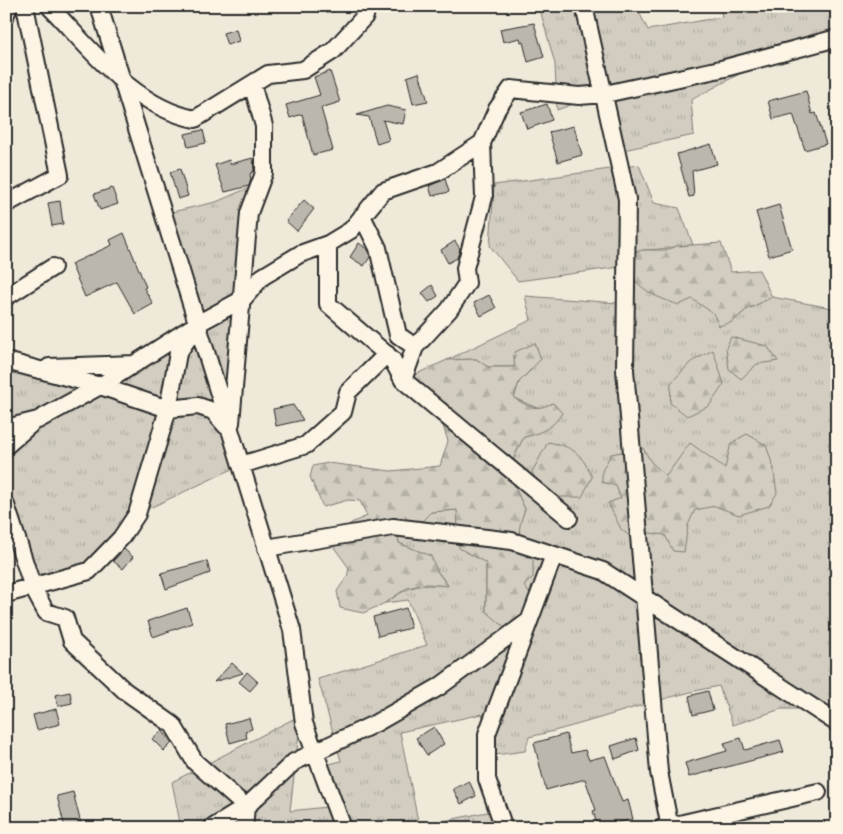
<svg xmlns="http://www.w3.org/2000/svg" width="843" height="834" font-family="'Balsamiq Sans',sans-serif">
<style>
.grass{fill:url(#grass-tufts);stroke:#7e7c76}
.forest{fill:url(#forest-firs);stroke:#7e7c76}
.building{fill:#bcb7ac;stroke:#2b2b2b}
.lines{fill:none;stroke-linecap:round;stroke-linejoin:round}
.minor-casing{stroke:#2b2b2b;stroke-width:20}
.minor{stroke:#fcf5e5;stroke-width:16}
</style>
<defs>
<pattern id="grass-tufts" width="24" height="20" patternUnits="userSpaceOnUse" patternTransform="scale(1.25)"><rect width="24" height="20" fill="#d2cdc0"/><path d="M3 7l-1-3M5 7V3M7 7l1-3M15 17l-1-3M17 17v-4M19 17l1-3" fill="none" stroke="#b4b0a5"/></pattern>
<pattern id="forest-firs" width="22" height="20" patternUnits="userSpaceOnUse" patternTransform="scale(1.25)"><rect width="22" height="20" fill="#d2cdc0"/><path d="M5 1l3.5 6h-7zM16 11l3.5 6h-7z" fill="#b4b0a5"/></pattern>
</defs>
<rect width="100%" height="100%" fill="#efe9da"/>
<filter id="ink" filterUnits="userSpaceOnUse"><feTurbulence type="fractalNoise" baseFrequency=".02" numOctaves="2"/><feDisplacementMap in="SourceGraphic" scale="10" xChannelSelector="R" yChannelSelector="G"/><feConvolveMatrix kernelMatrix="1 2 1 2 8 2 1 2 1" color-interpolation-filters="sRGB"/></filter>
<g filter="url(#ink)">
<path class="grass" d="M539 6H636L648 30 722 17 720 6H837V40L780 52 691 100 694 135 614 152 606 92 557 110 555 64Z
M639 165 654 203 679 208 693 245C675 246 662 250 643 250 671 278 696 305 732 322L746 310 772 297 837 309V709H781L733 725 719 686C654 698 593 723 529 737L525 751 495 755 482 714 400 732 419 826 497 810 508 828H181L172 782 301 715 290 811 327 807 318 767 341 761 318 679 427 645 408 600 385 603C413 584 415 585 448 585L437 571 430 556 399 543 395 520 431 512 458 510 459 525 486 563V611L524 586 523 550 518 527 525 509C509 476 506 470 524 437L537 434 539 409 514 398 519 382 531 370 514 367H488L476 359 447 360 531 320 525 296 617 303 620 267 518 281 490 246 494 185Z
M260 183 230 430 241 465 137 514 89 571 33 588 6 505V361L30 367 134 364 197 324 163 214 216 202Z"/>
<path class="forest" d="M721 243 731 272 759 270 772 297 746 310 732 322 719 326 713 313 692 299 679 305C653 296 644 292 626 270L627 254 643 250H666L677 246Z
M731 337 767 346 778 361 757 364 741 379 729 369 726 348Z
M535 343 541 359 519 382 514 398C531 408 535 411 553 403L562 413C553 428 541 433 524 437 506 470 509 476 525 509 517 530 516 543 533 560V577L524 586 532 597 531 617 508 630 486 611V563L459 548 457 510 431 512 421 522 396 521 399 543 431 556 437 571 448 586 427 584 407 588 385 603 363 613 340 608 337 591 347 577 349 568 333 546 351 523 367 516 360 501 348 500 323 507 310 477 313 466 328 463 391 471 440 466 448 441 437 408 403 380 447 360 476 359 488 367H514L515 352Z
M713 350 724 384 709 406 687 416 670 403 671 383 691 362Z
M747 434 766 445 773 466 777 493 769 506 739 515 715 506 695 510 688 525 684 552 673 551 665 535 650 533 632 538 621 529 608 503 621 498 616 486 602 482V471L611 454 643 448 651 462 666 476 690 443 725 468 731 443Z
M548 442C574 447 581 453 592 477L582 497H554L540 490 532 472Z"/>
<path class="building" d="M534 23 544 57 528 62 523 42H521L520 38 503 42 500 29Z
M236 29 239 41 227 45 223 33Z
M330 71 340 102 321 108 333 150 313 155 302 114 290 118 286 105 320 95 314 77Z
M419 73 428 101 413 104 407 77Z
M806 91 812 114 816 113 826 144 805 150 793 114 773 119 768 101Z
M547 104 552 120 527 129 521 112Z
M387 106 406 110 403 124 383 120 389 140 377 144 369 117 357 115Z
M574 126 582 155 558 162 549 132Z
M203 130 206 143 188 147 185 134Z
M711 144 717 164 692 171 694 196 689 197 677 154Z
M253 158 254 171 250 174 251 179 249 186 225 192 215 165 229 160 230 164Z
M180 169 188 196 178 199 170 172Z
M445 179 449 192 432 196 429 186Z
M112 188 118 204 100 210 94 194Z
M304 200 314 209 297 231 286 221Z
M60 201 63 224 52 226 48 203Z
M779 205 792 249 769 256 756 212Z
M124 233 146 287 144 288 153 304 135 314 117 282 85 297 71 264 112 245 110 240Z
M455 241 460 249 457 258 448 263 441 250Z
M359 243 369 251 370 257 364 266 350 257Z
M432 285 438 296 429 302 422 293Z
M489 295 496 308 481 316 474 303Z
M293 405 303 420 276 426 273 409Z
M124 549 133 557 123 569 113 561Z
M207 561 210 573 166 589 161 573Z
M187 608 192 623 153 637 148 621Z
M406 608 411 628 378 636 373 617Z
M232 663 243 673 214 682Z
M247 672 258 682 250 691 239 682Z
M708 691 713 710 693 715 689 696Z
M70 692 72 703 58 706 55 695Z
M56 709 60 724 37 730 33 715Z
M249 718 252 729 245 731 247 738 230 743 225 724Z
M434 727 444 744 427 755 416 738Z
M162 730 172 743 164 751 152 739Z
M566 734 571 753 585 750 589 760 605 756 622 802 628 800 633 819 598 828 593 811 596 810 585 779 546 790 534 743Z
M636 738 639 750 615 759 611 746Z
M741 738 745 750 780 740 784 752 689 777 685 763 727 751 724 743Z
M469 781 476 796 461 804 453 789Z
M73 792 81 824 65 828 57 796Z"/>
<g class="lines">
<defs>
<path id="minor" d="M49 6C91 49 133 107 195 119L268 74 303 70 333 51 365 16 367 6
M99 6 292 630 304 723 343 828
M584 6 627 199 625 370 659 772 670 828
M6 14 9 6
M6 204 60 175 25 6
M362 216 378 248 398 335 415 347
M328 244V304L392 359 403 380 569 518
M6 297 53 267
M6 361 100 386 168 409 198 406 213 411 226 426
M49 367 135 364
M403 380 415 347 449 310 467 283 465 268 484 197 482 143
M231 423 249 213 264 173V126L252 84
M6 428 38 420 100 386 197 324 243 299 262 277 300 254 328 244 351 230 383 191 438 172 482 143 497 109 511 89 579 96 605 94 725 68 837 38
M6 446 30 425
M241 465 306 445 343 412 348 392 387 354
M6 505 33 588 46 612 65 618 72 641 125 691 173 725 195 762 246 807 212 828
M266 548 393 527 512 541 603 571 837 723
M6 594 89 571 121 538 137 514 168 409 178 353 194 330
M244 828 246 807 294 762 376 723 439 687 529 621
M504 828 487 779V734L554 555
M662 828 818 792"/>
</defs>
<use href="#minor" class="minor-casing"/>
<use href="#minor" class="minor"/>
</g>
</g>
<rect width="843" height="834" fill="none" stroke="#fcf5e5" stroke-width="25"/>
<rect x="12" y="12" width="818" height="809" fill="none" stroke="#2b2b2b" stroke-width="2" filter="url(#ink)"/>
</svg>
